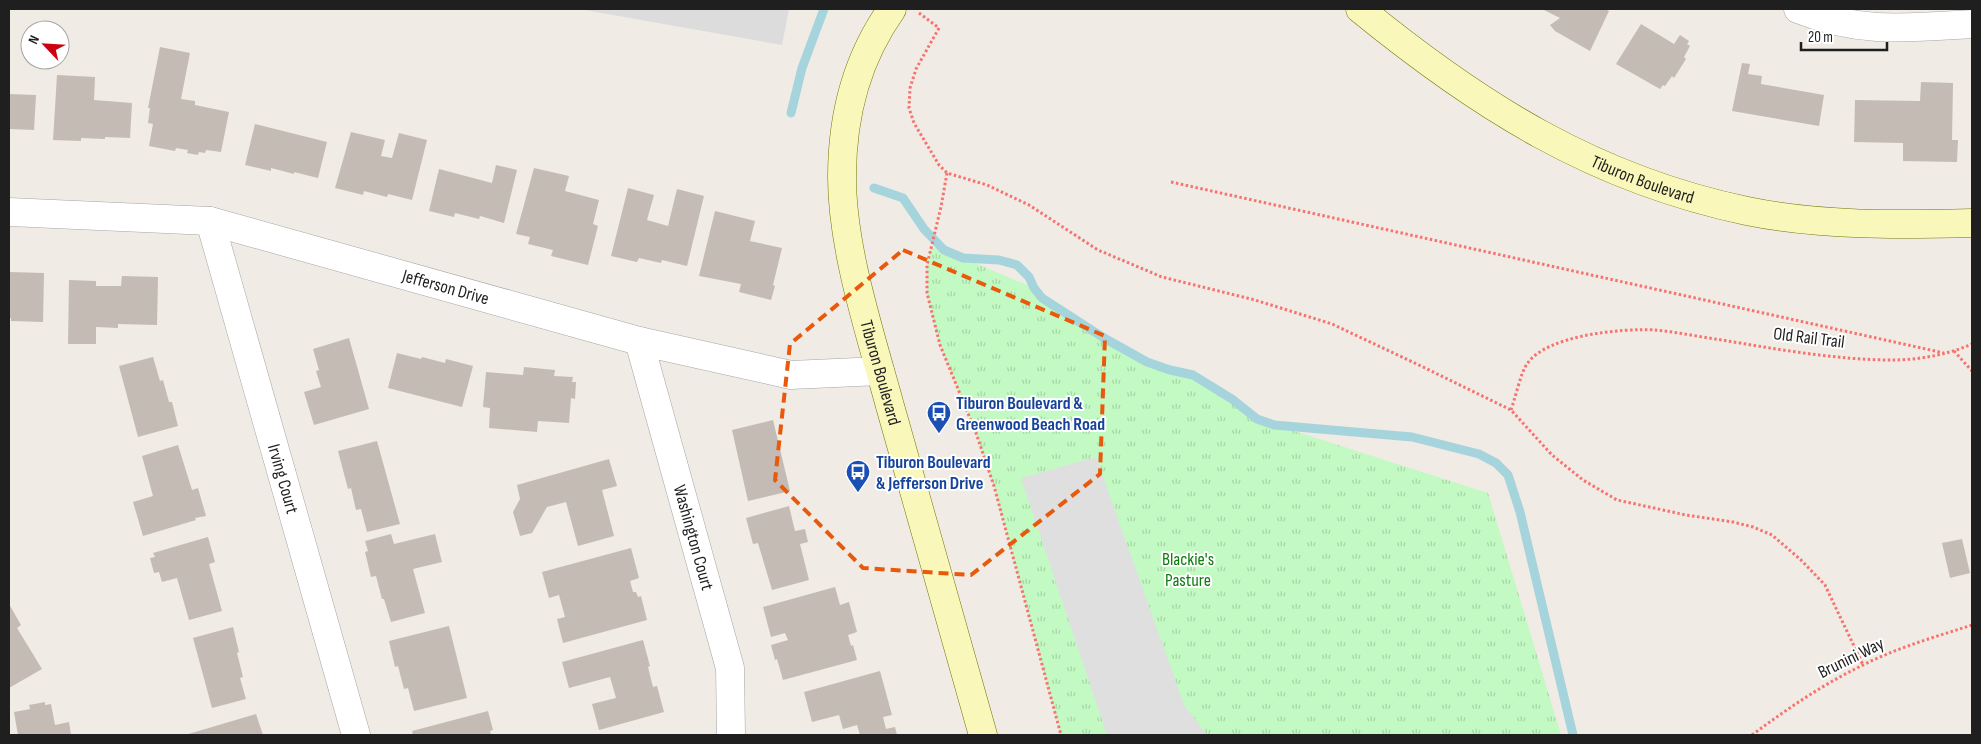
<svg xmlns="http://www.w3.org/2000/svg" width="1981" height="744" font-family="'Sofia Sans Condensed',sans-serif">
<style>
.residential{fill:#dddcdc}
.park{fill:url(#park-tufts)}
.parking{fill:#dfdfdf}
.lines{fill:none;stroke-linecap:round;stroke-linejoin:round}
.stream{stroke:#a6d4dd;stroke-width:9}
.building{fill:#c4bbb5}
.street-casing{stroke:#a6a6a6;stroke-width:29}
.secondary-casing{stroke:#727606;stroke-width:29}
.path{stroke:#f8726e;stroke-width:3;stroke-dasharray:2.5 2.5;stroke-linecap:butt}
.street{stroke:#fff;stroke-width:28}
.secondary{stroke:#f9f8ba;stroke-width:28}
.marked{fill:none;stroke:#e8590c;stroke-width:4;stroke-dasharray:10 6;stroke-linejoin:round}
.labels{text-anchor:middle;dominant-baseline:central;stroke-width:4;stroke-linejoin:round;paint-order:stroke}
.street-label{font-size:18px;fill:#1f1f1f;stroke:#fff}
.transit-label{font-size:18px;font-weight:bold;fill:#164399;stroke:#fff;text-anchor:start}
.park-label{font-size:18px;fill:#0d7d0e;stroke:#fff}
</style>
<defs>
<pattern id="park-tufts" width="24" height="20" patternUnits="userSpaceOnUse" patternTransform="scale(1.25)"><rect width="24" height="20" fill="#c3f9c3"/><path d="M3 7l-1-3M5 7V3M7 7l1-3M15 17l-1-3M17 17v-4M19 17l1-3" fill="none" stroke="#a7d5a7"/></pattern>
</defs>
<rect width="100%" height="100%" fill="#f0ebe5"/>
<path class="residential" d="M579 9H789L782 45Z"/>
<path class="park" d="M931 247 944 250 1034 288 1042 298C1075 320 1110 344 1147 361 1161 368 1176 368 1190 374 1215 383 1236 403 1257 419L1488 493 1561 735H1061L994 486 976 433 940 345 932 317 927 293V265Z"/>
<path class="parking" d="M1096 457 1184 705 1207 735H1107L1021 478Z"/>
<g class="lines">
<path class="stream" d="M791 113 802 68 824 9
M874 188 903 198 924 229 944 250 963 258 999 260 1017 265 1029 277 1034 288 1042 298 1104 338 1147 362 1170 370 1193 375 1232 399 1257 419 1274 425 1412 437 1479 454 1496 463 1508 475 1520 512 1573 735"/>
</g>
<path class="building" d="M1542 9H1605L1609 11 1590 51 1555 31 1550 25 1560 18Z
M1641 24 1674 44 1680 35 1689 41 1687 44 1690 46 1684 57 1686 59 1674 78 1672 76 1665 86 1663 85 1660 89 1616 64Z
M160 47 190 53 181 99 195 101V105L229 112 221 152 206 150 205 153 199 152 198 155 187 153 188 150 176 148 175 151 149 146 153 124 148 123 150 108H148Z
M1742 63 1750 64 1748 74 1762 76 1761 84 1824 95 1819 126 1732 111Z
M57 75 95 77 94 100 132 103 130 138 105 137V139L81 138V141L53 140Z
M1921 82 1953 83 1952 140H1958L1957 162 1903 161V143L1854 142 1855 100 1920 101Z
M9 94 36 95 34 130 9 129Z
M255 124 327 142 318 178 294 172V174L271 168V171L245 165Z
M351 132 385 140 381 156 392 158 399 133 427 140 412 200 388 194 387 197 364 191 363 195 335 188Z
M496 165 517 170 504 223 480 216 479 219 455 213 454 217 429 211 439 169 492 183Z
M534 168 569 176 565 191 599 200 593 224 598 226 588 265 551 256 553 250 528 244 530 237 516 234Z
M628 188 654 195 647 220 668 226 677 189 704 196 687 266 662 260 661 263 639 258 637 262 611 256Z
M715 211 755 221 750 241 782 248 773 285 775 286 771 300 739 292 741 284 699 276Z
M9 272 44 273 43 322 11 321V318H9Z
M122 276 158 277 157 325 118 324V328L96 327V344H68L69 280 96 281V286H121Z
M349 338 369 409 314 425 304 392 321 387 316 371 319 370 313 349Z
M397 353 421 359 422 357 445 363 446 359 473 366 462 407 388 388Z
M153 357 160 381 163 380 169 402H172L178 426 138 437 119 366Z
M524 367 555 370 554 376 573 377 572 382H576L575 399 571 398 569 423 538 421 537 432 489 428 490 408 483 407 486 372 523 375Z
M773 420 790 491 748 501 732 430Z
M377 441 400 524 367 532 361 509 356 510 351 488 348 489 338 451Z
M178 445 192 490 198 488 206 516 195 518 196 520 143 536 133 502 153 496 142 456Z
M609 459 617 486 602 490 614 536 578 546 566 502 547 507 532 533 520 536 513 512 520 499 517 485Z
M789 506 795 531 805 529 808 542 800 544 809 580 772 590 758 543 753 544 746 518Z
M391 534 394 544 435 534 442 562 413 569 425 613 391 622 384 599H382L376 576 371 577 365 552 368 551 365 541Z
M208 537 215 562 209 564 222 611 189 620 177 578 162 582 159 572 154 573 150 558 155 557 153 553Z
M1962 539 1970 573 1950 578 1942 543Z
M631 548 639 578 630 581 633 592H636L638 597 641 596 647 620 563 643 557 619 565 617 559 595 549 598 542 572Z
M835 587 840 605 849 602 857 632 848 635 851 646 853 645 857 660 783 680 777 659 775 660 771 645 788 640 785 633 771 637 763 607Z
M9 604 21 625 17 628 42 669 9 688Z
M449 626 467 698 414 711 408 688 404 689 398 666 395 667 389 641Z
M233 627 239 652 237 653 243 677 240 678 246 699 212 708 193 638Z
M643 640 650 666 648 667 653 687 657 686 664 712 599 730 592 704 616 698 610 677 569 688 562 662Z
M880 671 892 715 883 717 886 729 895 727 897 735H860L857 725 843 729 839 715 812 722 804 692Z
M45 702V705L51 704 55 725 69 722 71 735H18L14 712 30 709 29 705Z
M488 711 493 730 490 731 491 735H413L412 731Z
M256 714 263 735H185Z"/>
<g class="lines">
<defs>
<g id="street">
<path d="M1798 9C1860 34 1908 28 1972 24"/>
<path id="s1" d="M9 212 210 221 639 341 791 375 880 371"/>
<path id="s2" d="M210 221 356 735"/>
<path id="s3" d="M639 341 730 668 731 735"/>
</g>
<g id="secondary">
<path id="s4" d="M892 9C857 58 842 116 842 177 842 250 871 336 890 406 921 516 952 626 983 735"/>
<path id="s5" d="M1360 9C1479 106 1594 179 1747 211 1820 226 1898 225 1972 223"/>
</g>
</defs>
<use href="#street" class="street-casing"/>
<use href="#secondary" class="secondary-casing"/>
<path class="path" d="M919 13 939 28 916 69 910 88 909 108 914 123 939 165 947 173 987 185 1029 205 1098 250 1162 277 1255 300 1332 324 1421 366 1511 410 1552 455 1583 480 1617 500 1686 515 1733 522 1753 527 1772 535 1801 560 1825 585 1863 665
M947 173 941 207 927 265V293L940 345 976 433 994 486 1061 735
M1171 182 1944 353
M1954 351 1972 371
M1511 410C1515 399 1521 372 1527 364 1546 335 1623 328 1655 330 1677 332 1700 337 1722 340 1775 349 1838 360 1891 360 1918 360 1947 355 1972 344
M1752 735C1787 709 1822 685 1861 666 1896 648 1935 637 1972 625"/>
<use href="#street" class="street"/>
<use href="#secondary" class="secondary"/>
</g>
<path class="marked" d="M903 250 1105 336 1100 474 971 575 863 568 775 480 790 344Z"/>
<defs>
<symbol id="bus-pin" viewBox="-11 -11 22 30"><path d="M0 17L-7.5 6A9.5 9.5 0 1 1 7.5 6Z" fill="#1a4fb4" stroke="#fff"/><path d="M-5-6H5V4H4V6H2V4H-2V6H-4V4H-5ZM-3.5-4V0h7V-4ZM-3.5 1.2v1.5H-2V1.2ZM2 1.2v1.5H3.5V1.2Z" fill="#fff"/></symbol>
</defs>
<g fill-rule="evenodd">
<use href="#bus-pin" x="925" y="399" width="28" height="38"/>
<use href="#bus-pin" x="844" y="458" width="28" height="38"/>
</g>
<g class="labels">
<g class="street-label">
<text stroke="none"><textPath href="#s5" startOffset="332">Tiburon Boulevard</textPath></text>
<text stroke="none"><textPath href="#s1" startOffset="446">Jefferson Drive</textPath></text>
<text transform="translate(1809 338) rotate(7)">Old Rail Trail</text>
<text stroke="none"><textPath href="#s4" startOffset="378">Tiburon Boulevard</textPath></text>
<text stroke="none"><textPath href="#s2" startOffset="268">Irving Court</textPath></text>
<text stroke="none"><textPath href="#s3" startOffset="204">Washington Court</textPath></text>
<text transform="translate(1851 658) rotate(-26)">Brunini Way</text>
</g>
<g class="transit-label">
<text x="956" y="403">Tiburon Boulevard &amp;<tspan x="956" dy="21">Greenwood Beach Road</tspan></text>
<text x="876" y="462">Tiburon Boulevard<tspan x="876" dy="21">&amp; Jefferson Drive</tspan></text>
</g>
<g class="park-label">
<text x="1188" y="559">Blackie's<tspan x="1188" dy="21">Pasture</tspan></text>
</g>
</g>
<rect width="1981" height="744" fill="none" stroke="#1f1f1f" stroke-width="20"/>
<g transform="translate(45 45) rotate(295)"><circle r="24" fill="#ffffff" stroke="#a5a5a5"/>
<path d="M0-4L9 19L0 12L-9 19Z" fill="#cc0210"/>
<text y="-8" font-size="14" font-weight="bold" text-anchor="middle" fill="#1f1f1f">N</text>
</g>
<path d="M1801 42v8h86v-8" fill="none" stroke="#1f1f1f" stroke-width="2.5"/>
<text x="1808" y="42" font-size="15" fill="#1f1f1f" stroke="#ffffff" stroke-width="4" paint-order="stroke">20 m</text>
</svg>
